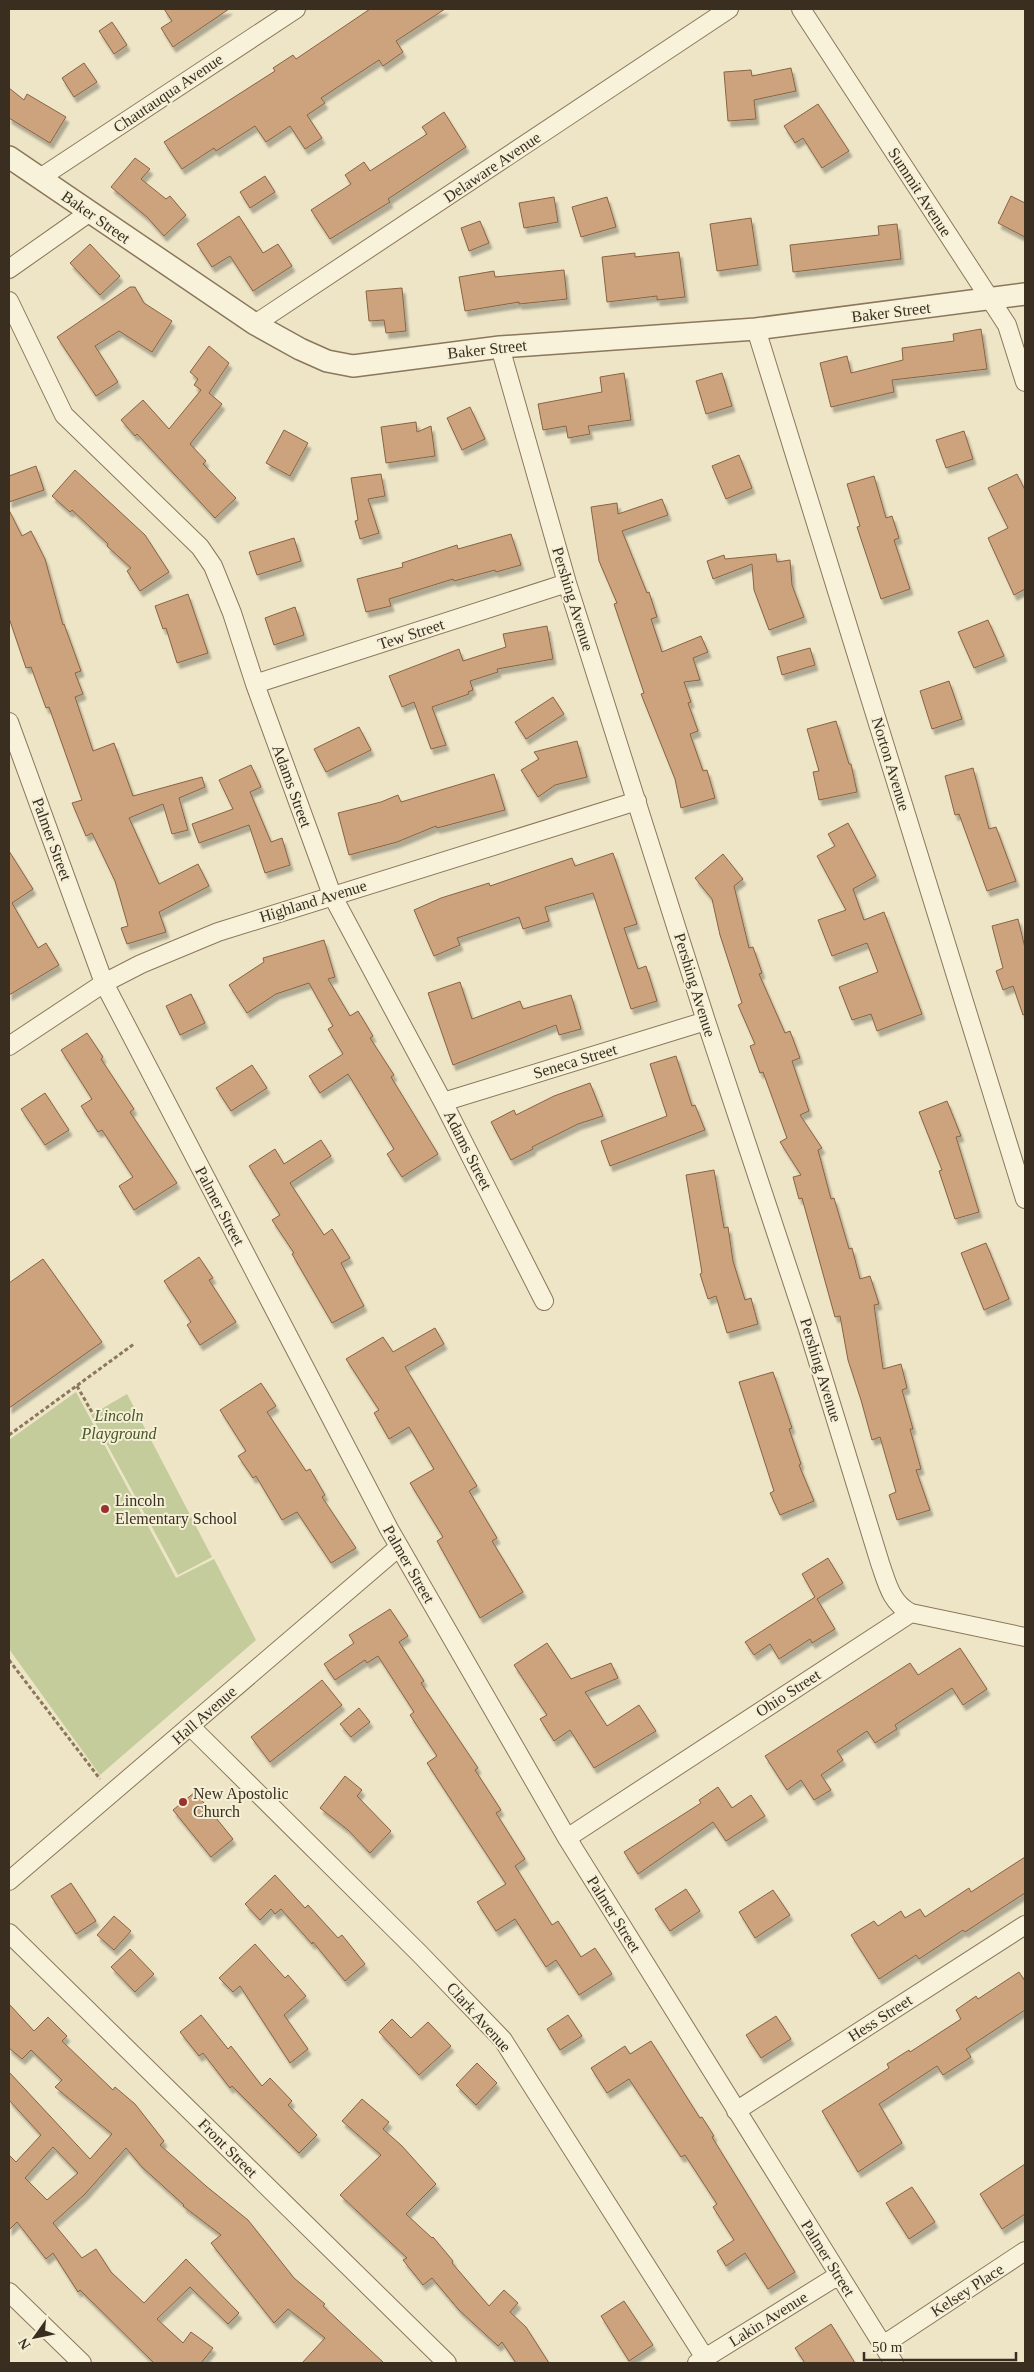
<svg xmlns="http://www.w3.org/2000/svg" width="1034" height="2372" font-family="'Times New Roman',serif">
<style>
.green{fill:#c3cc9a}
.building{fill:#cca37d;stroke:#896342;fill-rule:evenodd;filter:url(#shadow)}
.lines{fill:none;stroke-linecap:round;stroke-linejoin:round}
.minor-casing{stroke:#8a775c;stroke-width:20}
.tertiary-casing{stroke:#8a775c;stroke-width:24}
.path{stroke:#8a775c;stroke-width:3;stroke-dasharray:4 2.5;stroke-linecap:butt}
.minor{stroke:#f9f2da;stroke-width:18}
.tertiary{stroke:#f9f2da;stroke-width:21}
.poi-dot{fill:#98332d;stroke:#f5efd6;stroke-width:2}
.labels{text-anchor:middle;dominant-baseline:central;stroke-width:4;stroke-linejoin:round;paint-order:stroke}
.street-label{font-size:16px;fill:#3a2e20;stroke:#f5efd6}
.park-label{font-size:16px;font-style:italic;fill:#475626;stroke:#f5efd6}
.poi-label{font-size:16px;fill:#3a2e20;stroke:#f5efd6;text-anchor:start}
</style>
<defs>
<filter id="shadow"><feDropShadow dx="3" dy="5.5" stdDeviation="1" flood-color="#0004"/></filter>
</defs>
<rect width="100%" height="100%" fill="#eee5c7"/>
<path class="green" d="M76 1392 176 1578 214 1559 256 1640 100 1775 9 1649V1440Z
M127 1394 212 1557 178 1575 91 1415Z"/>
<path class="building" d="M164 9H229L173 47 161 28 172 21Z
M370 9H445L396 41 403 52 383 66 379 60 321 98 325 103 307 115 322 138 305 149 290 126 266 142 255 126 216 151 214 148 182 169 164 142 275 71 273 68 293 55 296 59Z
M112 22 127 45 114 54 99 31Z
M84 63 97 82 74 97 62 78Z
M791 68 796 91 754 100 756 119 728 121 724 72 751 70 752 76Z
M9 88 24 100 27 94 66 117 50 143 9 118Z
M818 104 849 151 822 168 803 138 795 143 784 126Z
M444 112 466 147 388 199 390 202 330 239 311 210 351 184 345 175 364 162 370 171 427 134 422 127Z
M135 158 150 169 141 179 166 199 170 196 186 215 164 236 147 217 111 187Z
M265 176 275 192 250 208 240 192Z
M1011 196 1025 203V237L998 223Z
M554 197 558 222 524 228 519 203Z
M607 197 616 227 581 237 572 207Z
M239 216 263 253 278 244 292 266 253 291 230 256 212 267 197 244Z
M751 218 758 265 717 271 710 224Z
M480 221 489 243 469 251 461 228Z
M897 224 901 259 793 272 790 245 879 235 878 226Z
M90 244 120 276 100 295 70 263Z
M679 252 685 297 657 300V296L607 302 602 257 635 253V257Z
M564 270 567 299 519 304V302L465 311 459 277 494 271 495 277Z
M130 287H135L144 303 172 321 152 352 119 331 95 346 118 382 96 396 57 337Z
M402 288 406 331 386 333 384 320 369 321 366 291Z
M981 329 987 369 892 380 894 392 831 407 820 363 847 356 851 373 903 360 902 348 954 341 953 334Z
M209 346 229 363 209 393 222 404 190 444 206 461 203 464 236 498 215 518 137 434 135 436 121 420 143 400 169 429 201 390 194 385 198 379 190 372Z
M624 373 631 420 588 426 590 434 568 438 566 426 543 430 538 404 602 392 600 377Z
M722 373 732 406 706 414 696 381Z
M470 407 485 439 462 450 447 418Z
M416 422 417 432 431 426 435 456 386 463 381 427Z
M284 430 308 443 290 476 266 463Z
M964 431 973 459 946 468 936 440Z
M739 455 752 488 726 499 712 466Z
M36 466 44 490 9 502V476Z
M75 470 145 535 169 572 140 591 127 571 131 568 107 546 108 544 72 510 70 512 52 496Z
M381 474 385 496 368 499 379 533 360 539 355 521 358 520 351 478Z
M1017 474 1025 490V589L1014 595 988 538 1008 528 988 488Z
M874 476 886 518 892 516 899 538 894 540 910 589 881 599 857 527 860 526 847 484Z
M662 499 668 515 622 531 647 593 649 592 657 617 651 619 662 652 701 636 708 652 693 658 700 680 684 682 691 702 688 703 698 731 690 734 703 771 707 770 715 798 681 808 675 779 641 694 644 693 614 604 617 603 599 561 591 507 617 503 618 514Z
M9 510 22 536 31 531 45 559 63 625 64 624 81 671 75 673 83 694 75 697 93 751 114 743 133 796 202 777 205 787 179 798 188 830 172 834 163 804 129 818 159 884 198 864 209 886 159 912 166 932 127 944 121 928 128 926 115 881 92 833 86 836 72 803 82 800 49 707 46 708 31 667 26 668 9 618Z
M511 534 521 565 496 572 495 570 454 581 453 579 389 599 391 606 366 612 357 579 403 567 402 563 457 545 458 549Z
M294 538 301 561 257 575 249 552Z
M776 554 777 562 790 560 792 585 804 617 769 630 754 590 752 564 713 579 707 561 724 555 725 559Z
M188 594 208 653 177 663 166 628 163 629 155 606Z
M295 607 304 635 274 645 265 618Z
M988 620 1004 656 974 668 958 632Z
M547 626 553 659 497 669 498 672 470 681 473 690 468 692 469 694 432 707 446 745 431 749 414 702 402 707 389 676 459 649 463 661 506 647 503 634Z
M810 648 815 665 782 675 777 657Z
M949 681 962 719 932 729 920 691Z
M553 697 564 714 526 739 515 722Z
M836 721 849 764H851L857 792 819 800 813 772 819 771 807 729Z
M359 727 371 750 326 772 314 749Z
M577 741 587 777 555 785 538 797 521 770 539 759 534 752Z
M251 765 261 787 250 792 271 842 282 838 290 865 265 873 249 825 199 843 192 824 233 809 219 780Z
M973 768 989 829 996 827 1016 881 987 891 959 814 955 815 945 776Z
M494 774 505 810 437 828 436 826 397 842 349 855 338 813 381 802 398 795 401 802Z
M848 823 876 876 853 889 864 920 884 912 922 1014 877 1031 871 1014 852 1020 839 987 878 972 867 943 832 956 818 920 846 910 817 856 835 846 828 834Z
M9 851 33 889 12 903 38 948 46 943 59 965 9 995Z
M613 853 637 924 624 928 638 969 646 966 657 1001 631 1009 593 893 545 907 549 921 523 929 519 917 457 938 460 945 434 956 414 910 441 898 489 883 490 886 572 858 575 866Z
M723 854 743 879 734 886 749 948 753 947 762 973 759 974 785 1033 790 1031 800 1058 792 1061 809 1111 800 1115 822 1148 818 1150 831 1199 834 1198 849 1249 852 1248 860 1279 870 1276 879 1304 874 1305 883 1369 901 1364 907 1388 902 1390 913 1429H910L921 1469 916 1470 930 1510 897 1520 889 1495 896 1492 880 1437 872 1440 861 1400 848 1360 840 1316 835 1317 802 1198 799 1199 793 1177 801 1175 780 1142 787 1138 763 1072 760 1073 750 1046 755 1044 738 1005 742 1003 720 935 712 899 695 878Z
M1018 919 1025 948V1014L1023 1015 1013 986 1003 990 996 971 1003 968 992 926Z
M324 940 335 977 328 979 350 1016 358 1011 373 1036 370 1038 394 1075 391 1077 438 1154 402 1177 387 1154 394 1149 348 1074 320 1093 309 1076 343 1054 328 1029 333 1026 309 983 276 994 247 1013 229 985 264 962 263 958Z
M460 982 472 1019 520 1001 523 1009 571 995 581 1029 559 1035 556 1025 453 1065 428 993Z
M191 994 205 1023 180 1035 166 1006Z
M87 1033 103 1057 101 1059 134 1109 130 1112 177 1183 134 1210 119 1186 133 1177 102 1130 98 1132 81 1106 92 1099 61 1050Z
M676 1056 692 1106 695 1105 705 1130 610 1166 601 1141 667 1116 650 1064Z
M252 1065 267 1088 231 1111 216 1088Z
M590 1083 603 1116 578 1124 532 1147 533 1149 511 1160 491 1122 514 1110 516 1115 554 1096Z
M45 1093 69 1130 45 1145 21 1109Z
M947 1101 961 1136 956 1137 979 1212 955 1219 939 1171 942 1170 919 1112Z
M321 1140 331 1156 290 1183 324 1235 332 1229 350 1258 341 1263 364 1306 332 1323 292 1254 294 1253 272 1220 280 1215 249 1166 275 1149 284 1164Z
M714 1170 724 1228 728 1227 733 1261 745 1300 751 1298 758 1324 727 1333 716 1296 708 1299 700 1274 702 1273 686 1175Z
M986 1243 1009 1299 984 1310 961 1253Z
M199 1257 213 1278 209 1280 236 1322 200 1345 187 1325 191 1322 164 1281Z
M43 1259 102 1342 9 1408V1283Z
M435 1328 444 1344 405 1367 477 1486 469 1491 497 1538 492 1541 523 1592 480 1618 437 1541 443 1537 410 1483 434 1469 409 1427 389 1439 374 1413 379 1410 346 1359 383 1337 393 1352Z
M773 1372 792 1428 789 1429 801 1464 799 1465 814 1501 780 1515 770 1493 774 1491 739 1382Z
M261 1383 276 1406 267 1412 306 1471 310 1469 325 1495 322 1497 356 1548 331 1563 297 1512 282 1520 256 1476 253 1478 238 1456 246 1451 220 1410Z
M828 1558 843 1583 817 1599 835 1629 812 1643 810 1639 779 1659 770 1644 754 1655 745 1642 815 1597 802 1574Z
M390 1609 408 1636 399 1642 424 1681 421 1683 478 1768 475 1770 501 1810 496 1813 525 1859 515 1866 552 1925 558 1921 581 1957 595 1948 612 1974 579 1995 556 1960 546 1967 515 1919 496 1931 477 1902 506 1884 427 1763 437 1756 410 1715 414 1712 378 1656 367 1663 365 1660 335 1680 324 1664 354 1643 349 1635Z
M547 1643 571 1679 611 1663 618 1678 585 1692 607 1726 639 1705 656 1731 594 1768 570 1730 554 1741 540 1719 547 1715 514 1665Z
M960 1648 987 1689 963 1705 952 1688 895 1725 897 1729 875 1743 867 1731 837 1751 843 1760 821 1775 831 1790 814 1800 801 1780 787 1790 765 1756 910 1663 918 1675Z
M322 1680 342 1705 270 1762 251 1737Z
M359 1708 370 1722 351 1737 340 1724Z
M345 1776 362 1790 357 1796 391 1831 370 1853 348 1830 320 1808Z
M718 1787 732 1808 751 1795 765 1816 726 1841 713 1822 638 1874 624 1852 701 1803 699 1800Z
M195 1792 233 1839 211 1857 173 1810Z
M1025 1857V1893L965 1932 963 1930 919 1959 916 1955 879 1979 851 1935 874 1921 878 1926 901 1911 905 1918 920 1909 925 1917 969 1888 971 1892Z
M275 1875 305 1908 308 1905 338 1938 342 1935 365 1964 345 1981 313 1942 312 1944 281 1909 275 1914 271 1909 260 1920 245 1904Z
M71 1883 96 1921 76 1934 51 1896Z
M686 1889 700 1911 670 1931 655 1909Z
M773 1890 790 1915 755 1938 739 1912Z
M114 1916 131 1931 114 1950 97 1935Z
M255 1944 285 1978 288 1975 306 1996 284 2015 308 2049 290 2063 240 1986 233 1992 219 1978Z
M130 1949 154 1974 135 1992 111 1967Z
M1019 1972 1025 1981V2010L966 2049 971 2057 943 2075 937 2066 879 2104 902 2143 858 2172 822 2111 889 2068 887 2064 909 2050 910 2052 961 2019 956 2010 976 1996 978 1999Z
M9 2004 34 2031 48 2017 67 2036 62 2041 113 2090 115 2087 135 2104 164 2141 160 2145 206 2186 248 2220 294 2278 325 2304 323 2306 384 2363H302L325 2338 288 2309 274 2323 211 2243 221 2235 183 2206 184 2205 142 2167 126 2148 85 2194 53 2223 82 2258 96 2249 111 2272 144 2303 186 2259 239 2313 228 2324 190 2287 157 2319 183 2343 191 2332 213 2348 201 2363H154L80 2290 78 2292 53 2253 46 2259 17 2222 9 2230V2155L16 2162 41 2135 9 2100V2072L90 2159 112 2134 55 2087 62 2080 31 2050 22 2059 9 2048ZM53 2147 78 2173 47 2200 25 2178Z
M201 2015 228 2049 231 2046 262 2086 270 2078 292 2101 288 2105 317 2135 299 2153 232 2086 230 2088 203 2053 199 2056 180 2032Z
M568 2015 582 2036 560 2050 547 2029Z
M776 2016 791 2039 761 2058 746 2035Z
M392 2019 411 2038 428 2022 451 2046 419 2075 379 2032Z
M651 2041 700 2118 702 2117 714 2136 712 2137 795 2272 768 2289 745 2253 726 2266 717 2251 734 2240 713 2207 717 2204 685 2155 681 2157 629 2079 607 2093 591 2068 625 2046 630 2054Z
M477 2063 497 2083 476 2105 456 2085Z
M362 2099 389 2122 383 2129 402 2146 436 2184 406 2214 432 2238 433 2237 453 2261 452 2263 489 2306 504 2290 518 2303 510 2312 526 2327 549 2363H516L502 2342 498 2346 459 2310 432 2278 423 2285 403 2260 407 2258 340 2195 381 2155 342 2121Z
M1025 2164V2214L1002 2229 980 2194Z
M912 2187 935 2222 909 2239 886 2203Z
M624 2301 653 2345 629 2361 601 2316Z
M831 2324 855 2363H805L795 2348Z"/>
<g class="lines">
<defs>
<path id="minor" d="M801 9 1007 325 1025 382
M40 178 296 9
M9 269 90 212
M9 301 64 415 200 547 213 566 232 613 255 684 332 895 443 1102 544 1301
M255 324 729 9
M756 329 1025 1199
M500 347 567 583 706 1021 808 1329 880 1563C887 1583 891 1603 911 1613
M255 684 567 583
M9 722 104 983 389 1529 567 1838 894 2363
M9 1046 104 983 141 964 218 932 637 801
M443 1102 706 1021
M190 1726 419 1953 503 2040 705 2358
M567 1838 911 1613 1025 1637
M9 1881 399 1547
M9 1933 447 2363
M736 2111 1025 1925
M9 2292 82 2363
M883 2345 1025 2251
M697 2363 839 2275"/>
<path id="tertiary" d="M9 157 255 324 300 349 327 361 353 366 500 347 756 329 1025 294"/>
</defs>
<use href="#minor" class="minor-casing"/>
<use href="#tertiary" class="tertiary-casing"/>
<path class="path" d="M77 1386 93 1414
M9 1435 134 1344
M9 1660 100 1779"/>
<use href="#minor" class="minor"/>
<use href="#tertiary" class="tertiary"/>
</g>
<g class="poi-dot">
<circle cx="105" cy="1509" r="5"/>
<circle cx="183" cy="1802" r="5"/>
</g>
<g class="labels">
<g class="street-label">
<text transform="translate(168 93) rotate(-34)">Chautauqua Avenue</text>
<text transform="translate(492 167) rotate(-34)">Delaware Avenue</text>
<text transform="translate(920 192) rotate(57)">Summit Avenue</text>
<text transform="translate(96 217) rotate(35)">Baker Street</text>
<text transform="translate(891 312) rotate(-7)">Baker Street</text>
<text transform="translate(487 349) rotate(-6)">Baker Street</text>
<text transform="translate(573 599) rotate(73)">Pershing Avenue</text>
<text transform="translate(411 634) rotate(-18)">Tew Street</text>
<text transform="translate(891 764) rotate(73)">Norton Avenue</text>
<text transform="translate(292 786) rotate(70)">Adams Street</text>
<text transform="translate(52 839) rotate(70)">Palmer Street</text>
<text transform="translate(313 901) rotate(-17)">Highland Avenue</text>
<text transform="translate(695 985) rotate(73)">Pershing Avenue</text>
<text transform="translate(575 1061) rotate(-17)">Seneca Street</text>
<text transform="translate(468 1150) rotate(63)">Adams Street</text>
<text transform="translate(220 1206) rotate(62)">Palmer Street</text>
<text transform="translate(821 1370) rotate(73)">Pershing Avenue</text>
<text transform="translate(409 1564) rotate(60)">Palmer Street</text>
<text transform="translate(788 1693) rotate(-33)">Ohio Street</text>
<text transform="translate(204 1715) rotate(-41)">Hall Avenue</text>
<text transform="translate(614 1914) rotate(58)">Palmer Street</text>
<text transform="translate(479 2017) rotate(48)">Clark Avenue</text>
<text transform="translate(880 2018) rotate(-33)">Hess Street</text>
<text transform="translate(228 2148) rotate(45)">Front Street</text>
<text transform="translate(828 2258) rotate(58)">Palmer Street</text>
<text transform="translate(967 2290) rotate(-33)">Kelsey Place</text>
<text transform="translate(768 2319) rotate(-32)">Lakin Avenue</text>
</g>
<g class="park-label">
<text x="119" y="1415">Lincoln<tspan x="119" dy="18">Playground</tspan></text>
</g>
<g class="poi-label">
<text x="115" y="1500">Lincoln<tspan x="115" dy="18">Elementary School</tspan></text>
<text x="193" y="1793">New Apostolic<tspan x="193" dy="18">Church</tspan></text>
</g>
</g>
<rect width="1034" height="2372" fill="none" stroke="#3a2e20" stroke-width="20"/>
<g transform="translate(35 2337) rotate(237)" stroke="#f5efd6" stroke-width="4" paint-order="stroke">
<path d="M0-4L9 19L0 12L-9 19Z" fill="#3a2e20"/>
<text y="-8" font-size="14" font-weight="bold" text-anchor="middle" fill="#3a2e20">N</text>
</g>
<path d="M864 2352v8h152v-8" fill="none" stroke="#3a2e20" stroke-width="2.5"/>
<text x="872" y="2352" font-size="15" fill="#3a2e20" stroke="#f5efd6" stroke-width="4" paint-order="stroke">50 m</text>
</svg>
